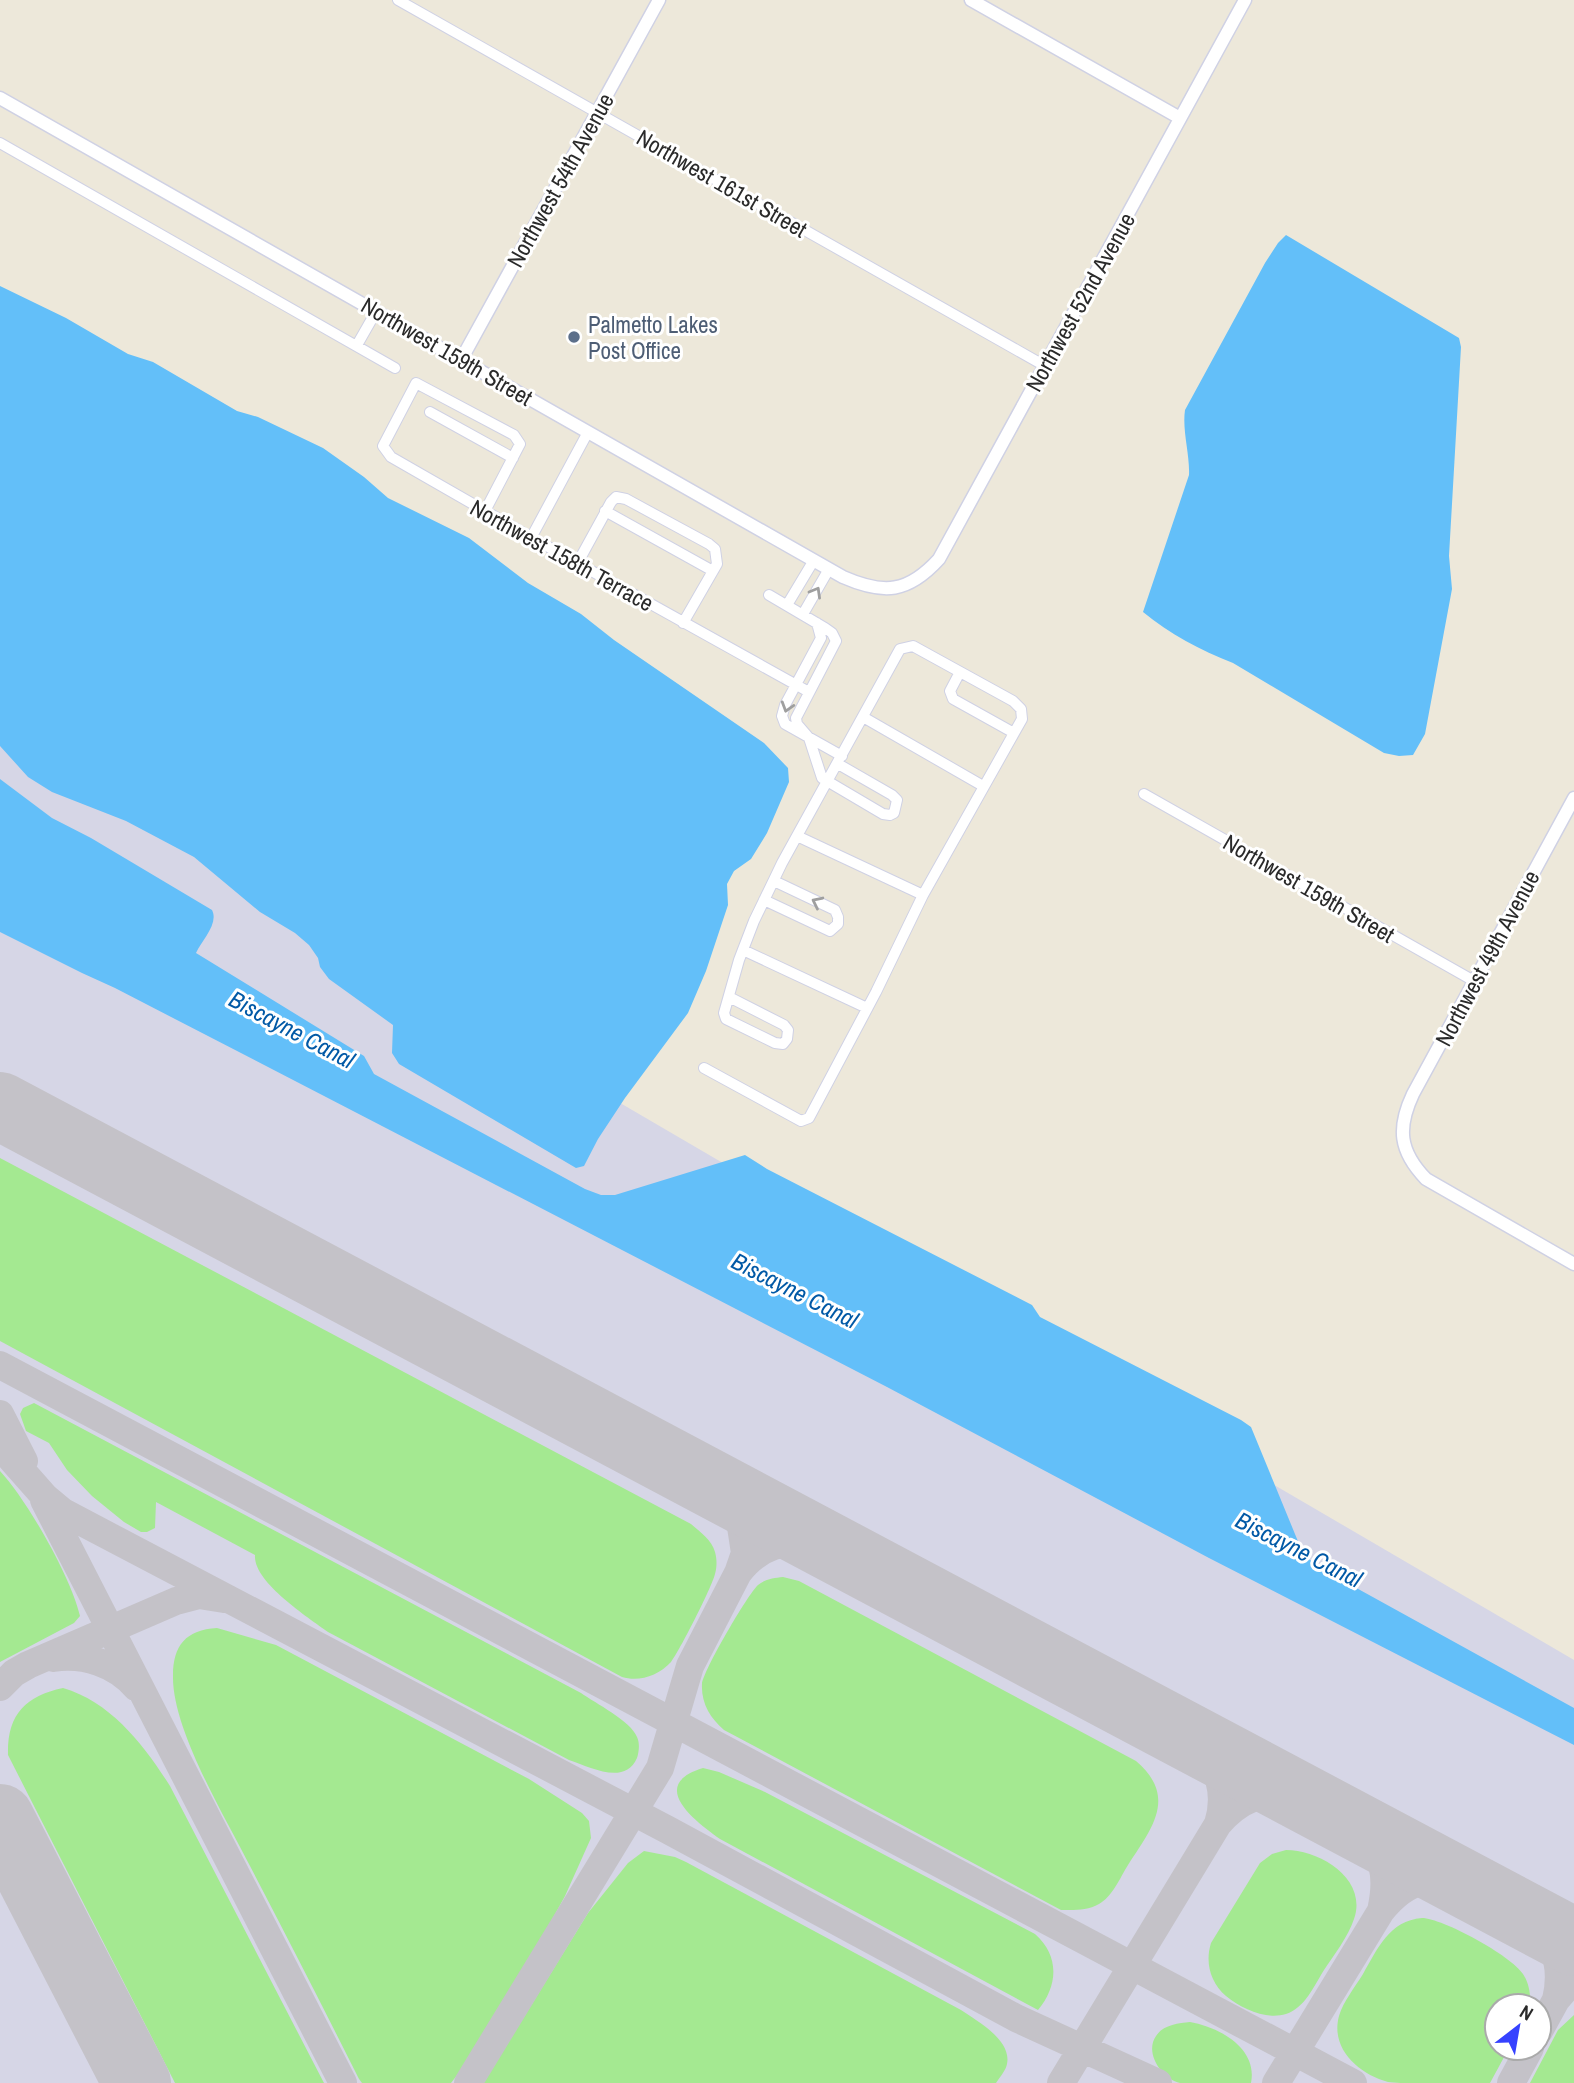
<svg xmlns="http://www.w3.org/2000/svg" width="1574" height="2083" font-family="'Archivo Narrow',sans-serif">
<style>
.airport{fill:#d6d6e6;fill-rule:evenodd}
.green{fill:#a4e991}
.water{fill:#63bff9}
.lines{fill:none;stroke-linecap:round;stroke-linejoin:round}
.taxiway{stroke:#c4c2c8;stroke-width:28}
.runway{stroke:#c4c2c8;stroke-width:68}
.minor-casing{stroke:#cfd1e4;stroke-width:12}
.tertiary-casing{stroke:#cfd1e4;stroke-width:15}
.minor{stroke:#fff;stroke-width:10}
.tertiary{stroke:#fff;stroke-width:12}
.oneway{stroke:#9f9f9f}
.service-dot{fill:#5c6f8a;stroke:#fff;stroke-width:2.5}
.labels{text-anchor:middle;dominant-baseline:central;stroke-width:6;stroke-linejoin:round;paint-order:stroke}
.street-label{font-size:23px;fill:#2a2a2a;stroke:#fff}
.service-label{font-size:23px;fill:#4e5e75;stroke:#fff;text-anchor:start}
.water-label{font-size:24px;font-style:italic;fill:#0159a6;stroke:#fff}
</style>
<rect width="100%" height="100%" fill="#ede8da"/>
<path class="airport" d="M0 741 1574 1660V2083H0ZM1497 2006H1539V2048H1497Z"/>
<path class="green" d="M0 1158 691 1524C700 1532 712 1540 715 1552 717 1559 717 1567 715 1574 712 1587 679 1652 671 1662 658 1676 639 1682 622 1677L0 1341Z
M34 1403 581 1693C595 1703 631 1721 637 1737 640 1743 639 1752 637 1758 625 1786 590 1767 569 1760L328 1632C308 1617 253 1582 255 1555L156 1502 155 1528 147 1532H141L124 1522 92 1496 67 1470 49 1443 26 1431 20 1414 23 1408Z
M0 1471C27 1500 71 1577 80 1616L74 1623 0 1662Z
M783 1577 799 1581 1136 1761C1178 1797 1152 1828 1128 1865 1120 1878 1112 1897 1099 1904 1087 1911 1074 1910 1061 1910L724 1730C710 1718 701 1703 702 1684 703 1671 748 1594 758 1585 765 1579 774 1578 783 1577Z
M217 1628 276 1645 529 1779 582 1813 589 1821 591 1838 565 1896 531 1958 472 2056 451 2083H362L359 2079C323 2007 287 1937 250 1866 225 1817 172 1729 173 1676 173 1645 186 1630 217 1628Z
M63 1688C111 1702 144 1745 170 1786L324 2083H175L8 1755C7 1715 25 1696 63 1688Z
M703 1768 719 1772 765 1792 1035 1934C1060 1956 1058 1986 1038 2010L720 1839C695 1821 647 1785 703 1768Z
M1286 1850C1320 1850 1368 1879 1354 1919 1348 1937 1334 1955 1324 1970 1314 1986 1305 2008 1286 2014 1266 2020 1242 2009 1226 1996 1210 1982 1205 1962 1211 1943L1260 1863 1272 1854Z
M644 1851 675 1857 686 1862 961 2010C977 2021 1012 2040 1007 2064 1006 2070 1000 2077 996 2083H483L588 1913 628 1863Z
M1422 1918C1442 1918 1512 1956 1523 1974 1529 1983 1531 1995 1530 2006H1497V2048H1509L1490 2083C1465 2083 1440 2083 1414 2083 1406 2083 1395 2083 1388 2082 1359 2074 1330 2049 1339 2016 1343 2002 1355 1987 1363 1974 1378 1948 1389 1921 1422 1918Z
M1574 2015V2083H1530L1558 2030Z
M1190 2022C1219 2027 1258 2048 1251 2083 1234 2083 1194 2083 1180 2083 1162 2079 1144 2053 1156 2036 1163 2025 1178 2023 1190 2022Z"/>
<path class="water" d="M1286 235 1459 338 1461 347 1449 556 1452 589 1425 734 1413 755 1399 756 1384 753 1233 663C1200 650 1170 634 1143 612L1189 475C1190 454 1182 431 1185 410L1265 263 1278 243Z
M0 286 66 318 128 354 153 362 237 411 258 417 323 448 364 477 388 498 469 538 528 583 581 614 614 640 764 743 788 768 789 782 767 833 751 859 734 871 727 884 728 905 706 971 688 1013 625 1098 598 1139 584 1166 576 1168 399 1064 392 1053 393 1025 329 979 320 967 318 958 309 945 295 933 260 912 194 857 126 821 52 792 28 777 0 746Z
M0 779 52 818 91 838 212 910C219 924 202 940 196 953L364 1056 374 1074 585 1189 601 1195H615L745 1155 767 1169 1032 1305 1040 1317 1241 1420 1251 1427 1304 1556 1331 1574 1574 1708V1745L1209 1558 887 1387 115 988 82 973 0 932Z"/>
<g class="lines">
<path class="taxiway" d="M0 1365 1353 2083
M0 1414 24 1461
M0 1446 45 1497 63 1512 668 1830 1016 2018 1158 2083
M44 1500 343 2083
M738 1573C759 1545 785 1540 819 1541
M53 1658C84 1653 116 1664 136 1687
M0 1687 14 1673 28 1665 176 1601 199 1595 224 1599
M1199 1742C1218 1769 1228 1792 1218 1824
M1360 1828C1384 1856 1389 1875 1381 1911
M1522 1914C1553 1938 1565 1961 1556 2000
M1539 2031 1556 2000 1568 1986
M468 2083 660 1768 690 1666 738 1573 745 1553 740 1520 722 1489
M1061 2083 1218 1824C1241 1798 1260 1792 1295 1794
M1276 2083 1381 1911C1409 1876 1433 1875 1473 1888
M1511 2083 1530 2048"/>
<path class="runway" d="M0 1106 1574 1942
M0 1818 137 2083"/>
<defs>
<path id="minor" d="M398 0 1045 366
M0 143 395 368
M357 345 377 310
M430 412 513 458
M485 511 520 444 514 435 416 383 383 446 391 457 534 539 809 692
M605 511 713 571
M531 538 588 432
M577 564 611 502 616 497 626 499 709 544 715 549 717 564 683 623
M769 595 825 628 832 633 836 641 796 718 797 724 809 738 822 778 883 814 890 815 894 813 897 800 892 795 838 764
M787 605 814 560
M803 614 829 569
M817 623 821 638 785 705 782 716 785 724 842 756
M960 672 950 691 953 699 1014 733
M863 717 983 786
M1144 794 1474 981
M797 836 923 895
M764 900 830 931 838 924V917L835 910 774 881
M743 950 867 1008
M704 1068 801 1121 809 1118 876 992 923 895 1022 719 1021 709 1013 701 913 646 900 649 782 863 754 921 739 960 724 1013 726 1019 775 1043 783 1044 787 1039 788 1030 784 1025 729 997"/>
<path id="tertiary" d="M971 0 1180 118
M0 98 843 577C884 595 908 593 939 559L1245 0
M461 360 659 0
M1574 798 1413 1094C1397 1128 1399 1151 1426 1179L1574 1264"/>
</defs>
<use href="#minor" class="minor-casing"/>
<use href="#tertiary" class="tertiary-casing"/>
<use href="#minor" class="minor"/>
<use href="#tertiary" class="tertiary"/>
</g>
<defs><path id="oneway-chevron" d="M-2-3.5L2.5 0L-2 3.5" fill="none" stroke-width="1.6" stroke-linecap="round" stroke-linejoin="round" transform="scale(1.75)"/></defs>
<g class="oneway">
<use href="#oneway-chevron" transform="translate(816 592) rotate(-60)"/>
<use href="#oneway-chevron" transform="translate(787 707) rotate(107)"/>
<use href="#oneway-chevron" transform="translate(817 902) rotate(-154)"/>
</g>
<circle class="service-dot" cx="574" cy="337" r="7"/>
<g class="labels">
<g class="street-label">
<text transform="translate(560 180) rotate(-61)">Northwest 54th Avenue</text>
<text transform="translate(722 183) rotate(30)">Northwest 161st Street</text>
<text transform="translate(1080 302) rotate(-61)">Northwest 52nd Avenue</text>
<text transform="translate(447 351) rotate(30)">Northwest 159th Street</text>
<text transform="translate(562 555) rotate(29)">Northwest 158th Terrace</text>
<text transform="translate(1309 888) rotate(30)">Northwest 159th Street</text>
<text transform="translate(1487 958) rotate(-62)">Northwest 49th Avenue</text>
</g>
<g class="service-label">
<text x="588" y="324">Palmetto Lakes<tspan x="588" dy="26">Post Office</tspan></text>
</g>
<g class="water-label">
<text transform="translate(292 1029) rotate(28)">Biscayne Canal</text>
<text transform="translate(795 1290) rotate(27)">Biscayne Canal</text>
<text transform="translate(1299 1549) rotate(27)">Biscayne Canal</text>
</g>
</g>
<g transform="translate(1518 2027) rotate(31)"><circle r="33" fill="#ffffff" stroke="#aaaaaa" stroke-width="2"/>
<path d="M0-5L12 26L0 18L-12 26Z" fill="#3642ff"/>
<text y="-10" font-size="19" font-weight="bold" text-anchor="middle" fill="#2a2a2a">N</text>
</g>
</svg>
